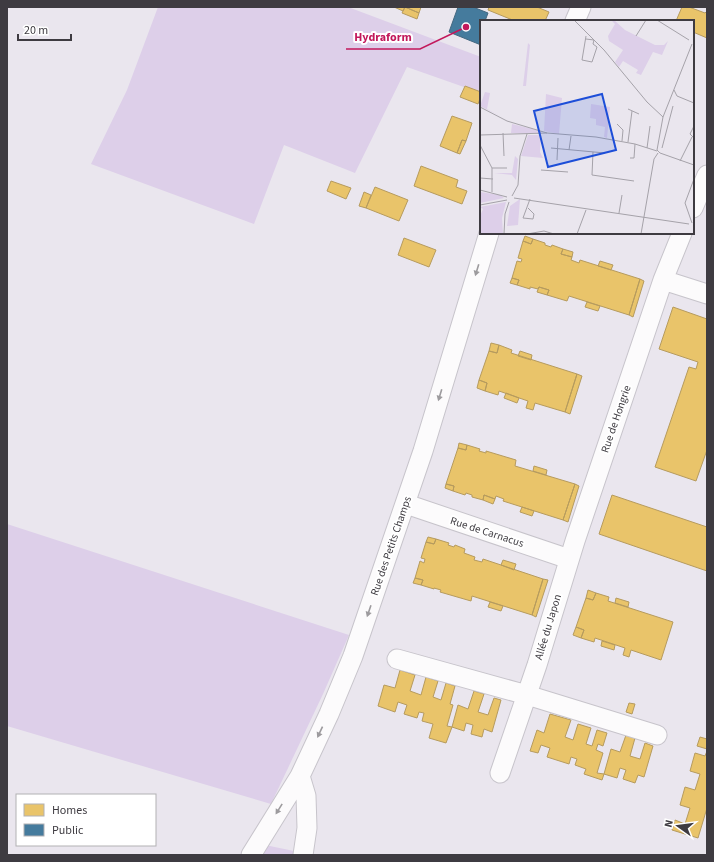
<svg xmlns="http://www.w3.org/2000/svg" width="714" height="862" font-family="'Source Sans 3',sans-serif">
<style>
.green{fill:#ddcfe9}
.homes{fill:#e9c46a;stroke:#b69b5e}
.public{fill:#457b9d;stroke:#436881}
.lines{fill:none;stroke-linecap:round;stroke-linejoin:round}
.minor-casing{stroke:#c7c4cb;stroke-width:21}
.minor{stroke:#fcfbfc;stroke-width:19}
.oneway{fill:#9d9b9e}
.labels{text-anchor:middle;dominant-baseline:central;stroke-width:4;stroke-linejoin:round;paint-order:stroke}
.street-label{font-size:11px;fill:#3e3b41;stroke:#fff}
.inset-road{fill:none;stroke:#a5a2a9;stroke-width:1}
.view{fill:#1d4ed8;fill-opacity:0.15;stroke:#1d4ed8;stroke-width:2}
.inset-edge{fill:none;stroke:#3e3b41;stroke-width:2}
.leader{fill:none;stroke:#c2185b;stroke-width:1.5}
.callout-dot{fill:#c2185b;stroke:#fff;stroke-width:1.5}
.callout-label{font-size:12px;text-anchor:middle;font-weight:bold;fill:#c2185b;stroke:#fff;stroke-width:4;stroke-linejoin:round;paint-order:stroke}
</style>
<rect width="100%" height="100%" fill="#eae6ee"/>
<path class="green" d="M158 7H348L481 57V93L407 67 355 173 284 145 254 224 91 164 127 90Z
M7 524 349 635 323 694 271 804 7 726Z
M265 845 294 851 293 855H259Z"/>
<path class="homes" d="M394 7H421L419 13 405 7 403 11Z
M405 7 419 13 417 19 402 13Z
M489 7H537L549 12 545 21H515L488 10Z
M682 7H689L705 13 707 11V38L693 32V21H676Z
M465 86 481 92V96L478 104 460 97Z
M452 116 472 123 466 141 462 140 457 153 440 146Z
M462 140 466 141 460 154 457 153Z
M421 166 458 180 456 187 467 191 462 204 414 186Z
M331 181 351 188 346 199 327 191Z
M375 187 408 200 399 221 366 208Z
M364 192 371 195 366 208 359 206Z
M525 236 533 239 531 244 523 241Z
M404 238 436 250 429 267 398 255Z
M533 239 545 243V245L551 247 552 245 563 249 561 254 572 257 571 260 579 263 580 260 640 279 629 315 569 296 567 301 547 295 549 290 539 287 538 289 530 287V289L517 285 519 280 512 278 517 261 521 262 522 259 518 258 523 241 531 244Z
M563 249 573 252 572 257 561 254Z
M600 261 613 265 611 270 598 266Z
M512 278 519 280 517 285 510 283Z
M640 279 644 281 633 317 629 315Z
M539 287 549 290 547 295 537 292Z
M587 302 600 306 598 311 585 307Z
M673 307 707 319V450L696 481 655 467 689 367 696 369 698 362 659 349Z
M491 343 499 345 497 353 489 351Z
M499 345 512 350 511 353 577 374 565 412 535 403 533 410 526 408 528 401 499 391 498 395 485 391 487 383 479 380 489 351 497 353Z
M520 351 532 355 531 360 518 356Z
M577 374 582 376 570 414 565 412Z
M479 380 487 383 485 391 477 388Z
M506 393 519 398 517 403 504 398Z
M459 443 467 445 466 450 458 448Z
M467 445 480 449 479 451 486 453V451L516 460 515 466 575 484 563 520 503 501 504 499 496 496 495 499 484 495 483 500 472 497V495L466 493 465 495 453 491 454 486 446 484 458 448 466 450Z
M534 466 547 470 546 475 533 471Z
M446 484 454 486 453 491 445 488Z
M575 484 579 486 568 522 563 520Z
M484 495 495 499 493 504 483 500Z
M612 495 707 527V571L599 534Z
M522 507 534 511 532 516 520 512Z
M428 537 436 539 434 544 426 542Z
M436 539 449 543 448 545 454 547 455 545 465 549 464 553 475 557 474 560 482 562 483 559 543 579 532 615 472 596 471 601 440 592 441 590 434 588V589L421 585 423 580 415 578 420 561 424 563 425 559 421 558 426 542 434 544Z
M503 560 516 564 514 570 501 565Z
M415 578 423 580 421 585 413 583Z
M543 579 548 580 536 617 532 615Z
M588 590 596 593 593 600 586 598Z
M596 593 609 597 608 601 673 622 661 660 631 650 629 657 623 655 625 648 595 638 594 642 581 638 584 630 576 627 586 598 593 600Z
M616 598 629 602 628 607 615 603Z
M490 602 503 606 501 611 488 607Z
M576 627 584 630 581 638 573 635Z
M602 641 615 645 614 650 601 646Z
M400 670 415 675 410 691 421 695 426 677 438 681 433 697 441 700 446 683 455 686 450 704 453 705 447 726 452 727 446 743 429 738 433 724 422 721 424 713 419 712 417 718 404 714 407 705 398 702 395 712 378 706 384 685 395 688Z
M474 691 484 694 478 712 488 715 494 698 501 700 492 732 484 729 482 737 471 734 473 725 466 723 464 731 452 727 458 705 468 709Z
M629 703 635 704 632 714 626 712Z
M550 714 571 720 565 737 573 740 578 724 591 728 586 744 592 746 597 730 607 733 603 746 598 744 596 750 603 753 597 773 604 774 602 780 584 774 586 769 575 765 577 759 571 757 569 764 547 757 550 748 541 745 538 753 530 751 537 730 544 733Z
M626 735 635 738 630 756 640 759 645 743 653 746 644 777 638 775 635 783 623 779 626 770 620 768 617 778 604 774 611 749 620 752Z
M700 737 707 739V749L697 746Z
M707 751V808L698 838 672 830 675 820 685 824 690 808 680 805 685 787 695 790 700 774 690 771 695 753 705 756Z"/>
<path class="public" d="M458 7H473L488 13 485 21H481V45L449 32Z"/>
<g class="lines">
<defs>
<path id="minor" d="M575 21 581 7
M693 208 707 175
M663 280 707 294
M406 504 569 559
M397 659 527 695 657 735
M500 773 537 665 575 541 663 280 682 233
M251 855 300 776
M303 855 307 828 306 796 300 776 329 714 353 656 423 451 489 233"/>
</defs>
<use href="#minor" class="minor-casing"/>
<use href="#minor" class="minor"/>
</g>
<defs><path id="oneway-solid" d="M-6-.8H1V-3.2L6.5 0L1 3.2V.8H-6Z"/></defs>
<g class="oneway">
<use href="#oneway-solid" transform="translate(477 270) rotate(107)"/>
<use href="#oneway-solid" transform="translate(440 395) rotate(107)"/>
<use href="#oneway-solid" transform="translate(369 611) rotate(109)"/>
<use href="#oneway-solid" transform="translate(320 732) rotate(115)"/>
<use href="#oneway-solid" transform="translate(279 809) rotate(122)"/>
</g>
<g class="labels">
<g class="street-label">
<text transform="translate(616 419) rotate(-71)">Rue de Hongrie</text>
<text transform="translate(487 532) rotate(18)">Rue de Carnacus</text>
<text transform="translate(391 546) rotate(-71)">Rue des Petits Champs</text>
<text transform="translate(548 627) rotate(-73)">Allée du Japon</text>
</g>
</g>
<g transform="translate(480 20)">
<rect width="214" height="214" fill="#eae6ee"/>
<path d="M134 0 145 10 175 25H184L188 21 182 35 173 32 161 55 156 53 158 50 143 41 139 47 135 42 143 30 129 21 128 16 135 4 132 1ZM48 23 50 25 46 66H43ZM5 72 10 73 7 89 20 96 0 86ZM66 74 82 78 79 114 64 111ZM111 84 130 87 127 118 124 117 125 107 116 105V99L110 98ZM32 104 61 111V114L31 113ZM48 115H61L60 132 63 138 41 136ZM35 136 38 139 36 160 32 155 14 153H32ZM0 172 20 175 24 178 0 183ZM40 179 38 205 27 206 30 186ZM26 182 22 198 23 214H0V196L3 189 0 187Z" fill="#ddcfe9"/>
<path class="inset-road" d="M94 0 124 30 167 82 183 97M177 0 209 20M156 16 166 0M106 19 114 20 113 24 117 27 112 42 102 40 106 16M194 70 197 76 214 83M0 87 27 101 67 113M148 89 159 94M137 104 143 110 142 121M214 106 210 114 214 118M23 113 24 136M0 115 67 113 116 117 155 124 177 131M148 122 152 91M0 125 12 148V172M71 128 125 133M167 128 170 106M182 128 193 86M89 130 91 116M113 132 112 155 154 161M180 133 177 130 183 97 212 24M180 133 214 145M150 138H154L155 124M77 140 78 118M200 141 212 117M12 148H27M61 150 88 152M0 158 13 159M0 170 27 177M32 176 38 165 40 136 47 114M34 178 209 204M0 185 27 180M48 188 54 194 53 199 43 198 50 179M139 193 142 175M212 203 205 183 214 159M24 214 25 194 29 182M47 214 64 211 74 214M97 214 106 190M161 214 174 139 178 133"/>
<path class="view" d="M122 74 136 130 68 147 54 91Z"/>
<rect width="214" height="214" class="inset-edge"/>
</g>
<path class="leader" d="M466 27L420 49H346"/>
<circle class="callout-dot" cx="466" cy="27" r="4"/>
<g class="callout-label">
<text x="383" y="41">Hydraform</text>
</g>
<rect width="714" height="862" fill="none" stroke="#3e3b41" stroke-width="16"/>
<rect x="16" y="794" width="140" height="52" fill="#ffffff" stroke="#b2b1b3"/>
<rect x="24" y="804" width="20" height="12" fill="#e9c46a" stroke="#b2b1b3"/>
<text x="52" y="814" font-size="12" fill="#3e3b41">Homes</text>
<rect x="24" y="824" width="20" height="12" fill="#457b9d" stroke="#b2b1b3"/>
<text x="52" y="834" font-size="12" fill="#3e3b41">Public</text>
<g transform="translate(678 826) rotate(284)" stroke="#ffffff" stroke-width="3" paint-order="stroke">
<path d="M0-3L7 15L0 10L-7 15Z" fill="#3e3b41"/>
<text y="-6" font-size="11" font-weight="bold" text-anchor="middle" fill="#3e3b41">N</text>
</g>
<path d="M18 34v6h53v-6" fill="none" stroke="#3e3b41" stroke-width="2"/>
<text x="24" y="34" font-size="12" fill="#3e3b41" stroke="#ffffff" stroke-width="3" paint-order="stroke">20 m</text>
</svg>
